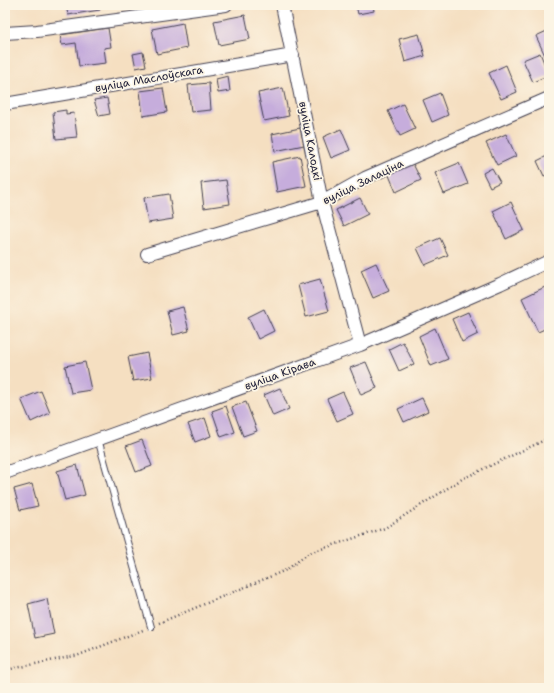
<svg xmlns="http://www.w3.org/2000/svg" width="554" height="693" font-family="'Shantell Sans',sans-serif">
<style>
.building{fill:#c6addc}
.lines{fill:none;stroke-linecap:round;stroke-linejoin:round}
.lane-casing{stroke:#423e4f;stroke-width:8}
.street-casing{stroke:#423e4f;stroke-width:14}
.path{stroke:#423e4f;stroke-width:2.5;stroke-dasharray:1 3;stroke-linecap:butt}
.lane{stroke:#fff;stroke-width:6}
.street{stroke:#fff;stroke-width:12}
.labels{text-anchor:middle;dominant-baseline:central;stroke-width:3.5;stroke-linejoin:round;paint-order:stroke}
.street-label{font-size:11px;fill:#22223b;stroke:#fcf5e5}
</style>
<rect width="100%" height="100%" fill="#fcf5e5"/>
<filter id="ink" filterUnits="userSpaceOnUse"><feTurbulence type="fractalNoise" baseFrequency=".025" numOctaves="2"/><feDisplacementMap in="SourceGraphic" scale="8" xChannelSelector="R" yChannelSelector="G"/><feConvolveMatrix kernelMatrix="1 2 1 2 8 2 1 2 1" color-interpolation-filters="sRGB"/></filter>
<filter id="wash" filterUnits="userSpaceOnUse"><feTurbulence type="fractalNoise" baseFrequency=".012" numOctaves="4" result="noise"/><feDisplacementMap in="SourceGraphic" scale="16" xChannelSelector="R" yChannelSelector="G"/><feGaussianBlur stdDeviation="0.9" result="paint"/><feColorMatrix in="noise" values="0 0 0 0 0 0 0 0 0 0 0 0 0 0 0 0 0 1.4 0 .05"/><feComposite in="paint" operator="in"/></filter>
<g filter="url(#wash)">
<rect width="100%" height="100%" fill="#f5dfc1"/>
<g id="blocks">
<path class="building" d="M66 5H99L100 10 68 15Z
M356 5H373L374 11 358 14Z
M245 15 250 39 219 45 214 21Z
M183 23 187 48 157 54 152 29Z
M108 28 111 47 104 48 106 63 79 66 76 43 62 45 60 35Z
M549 30V59L547 60 536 36Z
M419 34 425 56 405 62 399 39Z
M143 52 146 66 136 68 133 54Z
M540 53 549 75 533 82 523 60Z
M506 65 517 92 501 99 489 73Z
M228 76 230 91 218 93 216 79Z
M209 83 211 110 191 112 188 85Z
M163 88 167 112 143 116 140 91Z
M283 88 289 116 264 121 258 93Z
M440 93 448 115 432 122 423 100Z
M107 98 110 114 99 116 94 100Z
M403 104 415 129 400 136 388 111Z
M66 110V114L74 113 77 137 56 139 53 112Z
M300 128 304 145 275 151 272 134Z
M341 129 350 150 331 158 323 137Z
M506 134 516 156 497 165 486 143Z
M549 155V174L544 176 537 161Z
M300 156 306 186 277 192 272 162Z
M412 162 421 180 396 192 388 173Z
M459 163 468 184 444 194 435 173Z
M492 168 500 182 490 187 483 173Z
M226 180 230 204 204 208 201 183Z
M169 194 173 219 148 223 144 198Z
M360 198 368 214 344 226 336 210Z
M511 202 524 230 506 239 493 211Z
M440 238 448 255 425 265 417 248Z
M376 263 389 291 373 298 361 270Z
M320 279 329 311 306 317 298 285Z
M545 287 549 296V327L538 332 522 298Z
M183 307 189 331 173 335 167 311Z
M264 309 274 331 258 339 248 317Z
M468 312 478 334 462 342 452 319Z
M435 328 448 359 431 366 419 336Z
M403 342 414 364 399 371 389 349Z
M147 353 152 378 133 381 128 357Z
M85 362 91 390 71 393 65 366Z
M366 362 377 388 361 395 350 368Z
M280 388 289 409 273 416 264 395Z
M41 391 50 413 31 422 21 399Z
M343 392 353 414 337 421 327 399Z
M422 398 428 411 404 422 398 409Z
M246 402 257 431 243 436 232 407Z
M226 406 235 432 221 437 212 411Z
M205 418 211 436 195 442 188 424Z
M142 440 152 466 136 472 126 446Z
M77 465 85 495 65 500 57 471Z
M32 484 38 506 20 510 14 489Z
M47 599 54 634 35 638 28 604Z"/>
</g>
</g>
<g filter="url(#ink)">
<use href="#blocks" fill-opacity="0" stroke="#423e4f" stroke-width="1"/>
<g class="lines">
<defs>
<path id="lane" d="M98 439 151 627"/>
<path id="street" d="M282 5 322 202 360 345
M5 33 37 31 226 5
M5 104 293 55
M147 254 322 202 365 178 549 98
M5 473 360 345 500 284 549 261"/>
</defs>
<use href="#lane" class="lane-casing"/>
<use href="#street" class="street-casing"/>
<path class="path" d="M159 623 286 570 309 553 385 528 462 479 549 438
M5 673 11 669 79 655 143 630"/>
<use href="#lane" class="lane"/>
<use href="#street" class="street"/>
</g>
</g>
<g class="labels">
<g class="street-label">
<text transform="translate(149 79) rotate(-10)">вуліца Маслоўскага</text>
<text transform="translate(310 141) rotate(79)">вуліца Калодкі</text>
<text transform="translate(363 182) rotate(-26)">вуліца Залаціна</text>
<text transform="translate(280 374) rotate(-20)">вуліца Кірава</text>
</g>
</g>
<rect width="554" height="693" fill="none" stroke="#fcf5e5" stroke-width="20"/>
</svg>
